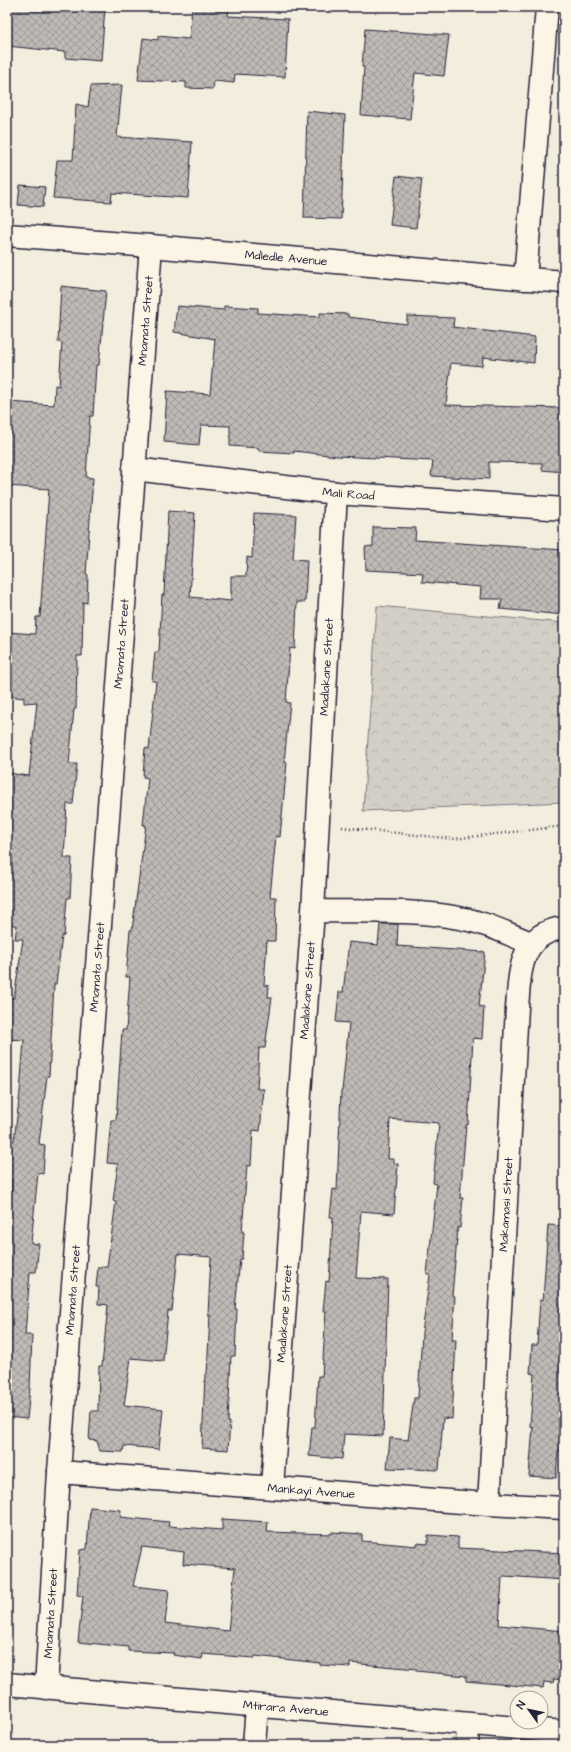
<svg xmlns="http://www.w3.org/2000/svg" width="571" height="1752" font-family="'Architects Daughter',sans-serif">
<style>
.park{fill:url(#park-crowns);stroke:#7b7880}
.building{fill:url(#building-cross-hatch);stroke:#22223b;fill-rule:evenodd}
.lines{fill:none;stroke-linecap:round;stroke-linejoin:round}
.minor-casing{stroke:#22223b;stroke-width:25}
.path{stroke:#22223b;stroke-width:2.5;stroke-dasharray:1 3;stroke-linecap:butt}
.minor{stroke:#fcf5e5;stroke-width:22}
.labels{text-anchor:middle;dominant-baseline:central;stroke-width:4;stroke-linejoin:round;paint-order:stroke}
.street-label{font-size:12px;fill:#22223b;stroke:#fcf5e5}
</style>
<defs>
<pattern id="park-crowns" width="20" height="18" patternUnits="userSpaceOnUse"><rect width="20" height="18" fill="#d4cfc6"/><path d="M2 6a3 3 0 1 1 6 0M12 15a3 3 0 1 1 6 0" fill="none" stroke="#b6b1ab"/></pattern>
<pattern id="building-cross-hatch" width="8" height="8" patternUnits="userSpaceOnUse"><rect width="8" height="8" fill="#bfbab6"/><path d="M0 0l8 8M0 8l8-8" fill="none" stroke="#9b9795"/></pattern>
</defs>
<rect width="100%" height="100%" fill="#f3edde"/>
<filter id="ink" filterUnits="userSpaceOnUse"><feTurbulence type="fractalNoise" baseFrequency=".025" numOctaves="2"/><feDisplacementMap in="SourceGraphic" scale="8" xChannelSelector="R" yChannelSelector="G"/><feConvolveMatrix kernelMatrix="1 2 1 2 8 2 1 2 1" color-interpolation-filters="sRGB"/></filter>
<g filter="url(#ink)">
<path class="park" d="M377 606 564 623V802L363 811Z"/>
<path class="building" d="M7 7H105L101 61 65 58V52L7 46Z
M192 7H229L228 16 288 19 285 77 235 74 234 83 214 81 213 89 186 88V82L138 80 143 38 158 40V36L189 39Z
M365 29 449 35 444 76 415 73 410 119 361 115 364 67H362Z
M122 85 117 137 192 142 188 198 112 193 111 202 53 198 57 160H73L76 104 88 107 91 86Z
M307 111 345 115 341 219 304 218Z
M396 176 422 179 416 228 390 225Z
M20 185 45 187 43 207 18 205Z
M61 286 106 291 99 365H96L93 416H90L86 477 93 478 86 574 88 575 87 603 83 602 82 656H77L76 709H74L69 764H77L73 804H67L64 858H72L70 898H67L64 936H62L56 984H54L49 1076H47L39 1144 45 1145 43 1174 38 1173 31 1243 39 1244 36 1272H30L25 1335H32L30 1388 27 1419 7 1417V1232L12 1180H7V1141H14L20 1092 24 1040 7 1039V998H14L23 939H15L17 925H7V788L8 773 29 776 37 702 24 703V698L8 696 7 632 35 634 36 617H40L49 489 7 486V402L54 405 55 385 59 386 62 343 58 342Z
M177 306 224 310V306L258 308V313L320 317V313L348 314V317L407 324V316L454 318 453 327 535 337 534 363 483 357 482 366 451 363 446 405 564 408V472L542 470V463L489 462V479L431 476 433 461 337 456 294 451V453L259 451V448L230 446V426L201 425 199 445 164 442 167 391 210 394 215 339 174 332Z
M168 511 195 513 190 597 231 601V576H246L247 557 252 558 254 513 296 515 293 559 307 560 305 602H297L295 649 290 648 286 702 290 703 284 762H287L280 837 276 836 270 897H276L275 941H267L264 985 269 986 268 997H272L265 1048H259L257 1089H264L260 1131 253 1130 251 1166 247 1165 242 1232H244L242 1259H240L235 1309H237L235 1356H231L228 1422H230L228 1450 202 1448 205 1374H207L210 1315H208L211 1257 178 1254 172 1311H168L163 1361 131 1358 124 1405 163 1409 159 1449 124 1446 123 1452 100 1451 97 1441 89 1440 91 1411H98L99 1366H102L108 1305 98 1304 99 1287H96L98 1267H107L116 1202 113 1201 118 1164 107 1163 111 1120H116L122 1030H126L130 977H126L130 930H132L146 825H143L148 778 143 777 145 748 149 749 156 681H152L155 652H159L162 595H164Z
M373 527 416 528 415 540 564 550V615L500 609 502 599H480L481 587 422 582 423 573 366 570 365 547 373 546Z
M380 924H398L397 946 485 952 479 1006 484 1007 482 1039 473 1038 468 1125H466L460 1198H463L460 1228 458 1227 452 1296H455L452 1340H456L452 1419 443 1418 439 1470 387 1468 390 1438 408 1440 414 1398H418L422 1333 430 1275 427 1274 437 1184 433 1183 439 1123 390 1119 388 1159H394V1164H398L394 1214 361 1211 356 1278 388 1279 383 1436 344 1434 342 1459 309 1456 312 1427H315L318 1376H322L326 1311H323L326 1281 329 1282 333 1217H330L333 1189 337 1190 341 1091H342L349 1023 336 1022 339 992H343L349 942 378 945Z
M548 1225 564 1226V1451H558L556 1478 529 1476 533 1427 530 1426 534 1374 530 1373 532 1345H537L540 1299 543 1300Z
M90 1507 121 1510 120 1517 169 1522 168 1526 222 1530V1519L268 1522 267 1532 332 1534V1532L362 1534V1541L417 1546V1543L428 1544V1535L458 1537V1548L564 1553V1580L504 1576 502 1578 499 1625 564 1631V1680L554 1679 553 1683 544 1682 543 1688 466 1681V1676L416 1671 417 1669 350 1663V1667L320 1665V1663L255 1656 254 1658 203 1654 202 1659 173 1655 174 1653 128 1651V1647L78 1642 83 1596 77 1595 80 1550 87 1549ZM142 1547 184 1552 183 1564 235 1568 228 1631 165 1623 169 1590 133 1586Z"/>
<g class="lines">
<defs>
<g id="minor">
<path id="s1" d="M7 235 151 246 564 282"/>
<path d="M525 279 547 7"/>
<path id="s2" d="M134 469 336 493 564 509"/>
<path d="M313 911C361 912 411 909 459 918 484 922 508 934 531 943"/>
<path id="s3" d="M59 1472 489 1504 564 1508"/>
<path id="s4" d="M272 1487 313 911 336 493"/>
<path id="s5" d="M489 1504 517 1008C520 973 519 933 564 928"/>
<path id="s6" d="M7 1684 564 1732"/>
<path id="s7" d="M46 1688 59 1472 151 246"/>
<path d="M254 1745 257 1707"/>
<path d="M467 1745 468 1725"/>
</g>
</defs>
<use href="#minor" class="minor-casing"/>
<path class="path" d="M342 827 453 839 564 826"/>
<use href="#minor" class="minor"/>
</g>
</g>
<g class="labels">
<g class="street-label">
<text stroke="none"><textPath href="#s1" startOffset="280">Mdledle Avenue</textPath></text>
<text stroke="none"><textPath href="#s7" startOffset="1371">Mnamata Street</textPath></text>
<text stroke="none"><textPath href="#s2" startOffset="216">Mali Road</textPath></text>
<text stroke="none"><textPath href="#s7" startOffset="1047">Mnamata Street</textPath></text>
<text stroke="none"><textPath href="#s4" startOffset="822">Madlakane Street</textPath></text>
<text stroke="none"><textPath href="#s7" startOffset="723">Mnamata Street</textPath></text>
<text stroke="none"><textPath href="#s4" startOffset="498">Madlakane Street</textPath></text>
<text stroke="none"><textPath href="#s5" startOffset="300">Makamasi Street</textPath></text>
<text stroke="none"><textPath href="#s7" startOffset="399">Mnamata Street</textPath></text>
<text stroke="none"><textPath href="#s4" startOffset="174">Madlakane Street</textPath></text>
<text stroke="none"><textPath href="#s3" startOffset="253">Mankayi Avenue</textPath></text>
<text stroke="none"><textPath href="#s7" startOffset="75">Mnamata Street</textPath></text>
<text stroke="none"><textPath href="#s6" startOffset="280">Mtirara Avenue</textPath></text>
</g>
</g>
<rect width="571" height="1752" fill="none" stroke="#fcf5e5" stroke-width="24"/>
<rect x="12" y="12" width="547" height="1728" fill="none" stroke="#22223b" stroke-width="1.5" filter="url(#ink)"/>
<g transform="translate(529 1710) rotate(303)"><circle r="19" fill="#fcf5e5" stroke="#a5a1a1"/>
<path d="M0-3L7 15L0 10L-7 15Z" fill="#22223b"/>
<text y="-6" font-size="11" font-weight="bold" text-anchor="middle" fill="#22223b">N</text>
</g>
</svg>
